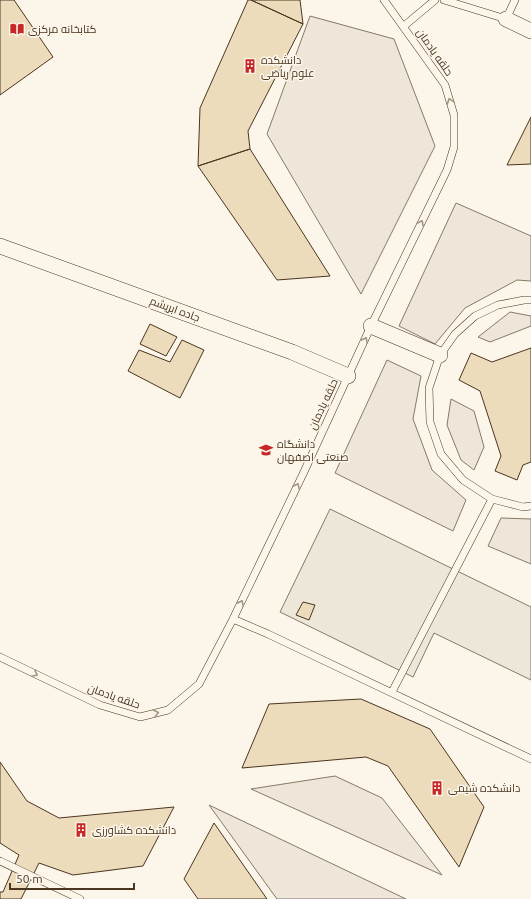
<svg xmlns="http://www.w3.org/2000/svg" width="531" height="899" font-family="Ubuntu,Cairo,sans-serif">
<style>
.green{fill:#ede6d9;stroke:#887966}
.parking{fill:#ede7d9;stroke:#887966}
.building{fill:#ecdcbc;stroke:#4a3520}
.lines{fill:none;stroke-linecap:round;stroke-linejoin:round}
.lane-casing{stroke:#4a3520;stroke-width:8}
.street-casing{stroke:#4a3520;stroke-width:16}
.lane{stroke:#fbf6e9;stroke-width:7}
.street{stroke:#fbf6e9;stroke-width:15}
.oneway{stroke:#a29684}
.labels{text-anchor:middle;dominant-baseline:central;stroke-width:3;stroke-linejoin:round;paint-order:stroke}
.poi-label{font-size:11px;fill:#4a3520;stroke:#fbf6e9;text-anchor:start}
.street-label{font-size:11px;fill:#4a3520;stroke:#fbf6e9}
</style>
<rect width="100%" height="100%" fill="#fbf6e9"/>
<path class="green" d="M310 16 394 39 435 146 361 294 267 134Z
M456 203 531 236V281L517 280 465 308 435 344 399 326Z
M510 312 531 316V326L490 342 478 337Z
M387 360 421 376 413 419 432 470 466 500 453 531 335 473Z
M451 399 474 411 484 447 474 470 461 460 447 425Z
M501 518 531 519V564L488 546Z
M335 776 382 798 442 875 251 789Z
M209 805 406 899H277Z"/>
<path class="parking" d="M330 509 531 607V680L434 633 413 677 280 612Z"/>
<path class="building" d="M0 0H14L53 57 0 95Z
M248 0H251L303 24 248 131 250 149 198 166 200 108Z
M251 0H300L303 24Z
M531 117V164L507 165Z
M250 149 330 276 277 280 198 166Z
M150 324 177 337 166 356 140 344Z
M182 340 204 350 180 398 128 371 139 350 170 362Z
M531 348V462L523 465 517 480 495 471 501 456 480 391 459 380 471 353 492 362Z
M303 602 315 605 309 620 296 615Z
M361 699 430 729 484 807 459 867 388 766 366 757 242 768 269 704Z
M0 762 27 801 59 818 174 807 143 866 73 875 39 863 21 899H0V892H3L19 855 0 843Z
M214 823 267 899H198L184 879Z"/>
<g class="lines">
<defs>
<path id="lane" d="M444 0 506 19 515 0
M404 26 435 0
M531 300H524L498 305 475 316 455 334 440 355 429 388 430 422 441 454 463 480 492 499 523 507 531 506
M233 619 268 634 531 759
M0 657 100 705 140 717 168 710 199 684 233 619 303 474 371 326 447 170 454 147V115L445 85 384 0
M392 692 492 499
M0 861 80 899"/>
<path id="street" d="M506 19 531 31
M0 246 292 352 348 376
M371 326 440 355"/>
</defs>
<use href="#lane" class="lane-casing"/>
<use href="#street" class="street-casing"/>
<use href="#lane" class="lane"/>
<use href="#street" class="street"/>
</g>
<defs><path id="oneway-chevron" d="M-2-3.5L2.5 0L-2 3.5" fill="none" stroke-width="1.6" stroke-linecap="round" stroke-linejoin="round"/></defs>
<g class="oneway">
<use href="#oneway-chevron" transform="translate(450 101) rotate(-108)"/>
<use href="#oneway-chevron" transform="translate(421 223) rotate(-64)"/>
<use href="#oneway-chevron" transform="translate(365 340) rotate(-65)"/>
<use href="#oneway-chevron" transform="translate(297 486) rotate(-64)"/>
<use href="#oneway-chevron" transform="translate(241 603) rotate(-64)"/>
<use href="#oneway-chevron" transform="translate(35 674) rotate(25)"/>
<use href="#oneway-chevron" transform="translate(156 713) rotate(-14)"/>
</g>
<defs>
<symbol id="library-bare" viewBox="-9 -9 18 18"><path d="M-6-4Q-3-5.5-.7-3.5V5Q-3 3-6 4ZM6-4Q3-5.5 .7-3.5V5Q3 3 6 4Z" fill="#c62828" stroke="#fbf6e9" stroke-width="2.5" paint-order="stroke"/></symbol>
<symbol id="building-bare" viewBox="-9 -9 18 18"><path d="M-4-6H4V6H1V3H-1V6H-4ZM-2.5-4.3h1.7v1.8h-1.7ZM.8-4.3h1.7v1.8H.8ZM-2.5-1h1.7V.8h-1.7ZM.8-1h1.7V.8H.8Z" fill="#c62828" stroke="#fbf6e9" stroke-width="2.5" paint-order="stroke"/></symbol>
<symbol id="university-bare" viewBox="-9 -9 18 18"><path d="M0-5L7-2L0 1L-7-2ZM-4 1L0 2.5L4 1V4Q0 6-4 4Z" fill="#c62828" stroke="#fbf6e9" stroke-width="2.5" paint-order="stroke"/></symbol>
</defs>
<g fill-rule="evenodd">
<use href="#library-bare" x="7" y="19" width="20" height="20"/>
<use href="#building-bare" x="240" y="56" width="20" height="20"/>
<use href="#university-bare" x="256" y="440" width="20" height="20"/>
<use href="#building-bare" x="427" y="778" width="20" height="20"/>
<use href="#building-bare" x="71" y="820" width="20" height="20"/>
</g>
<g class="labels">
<g class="poi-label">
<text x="28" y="29">کتابخانه مرکزی</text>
<text x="261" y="60">دانشکده<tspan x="261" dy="13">علوم ریاضی</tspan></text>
<text x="277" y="444">دانشگاه<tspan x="277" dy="13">صنعتی اصفهان</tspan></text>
<text x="448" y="788">دانشکده شیمی</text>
<text x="92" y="830">دانشکده کشاورزی</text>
</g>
<g class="street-label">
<text transform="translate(435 52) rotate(55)">حلقه یادمان</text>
<text transform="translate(175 309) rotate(20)">جاده ابریشم</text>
<text transform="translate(323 404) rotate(-65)">حلقه یادمان</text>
<text transform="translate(114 696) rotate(19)">حلقه یادمان</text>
</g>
</g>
<path d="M10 883v6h124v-6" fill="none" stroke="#4a3520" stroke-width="2"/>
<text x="16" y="883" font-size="12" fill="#4a3520" stroke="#fbf6e9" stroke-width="3" paint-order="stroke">50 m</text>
</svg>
